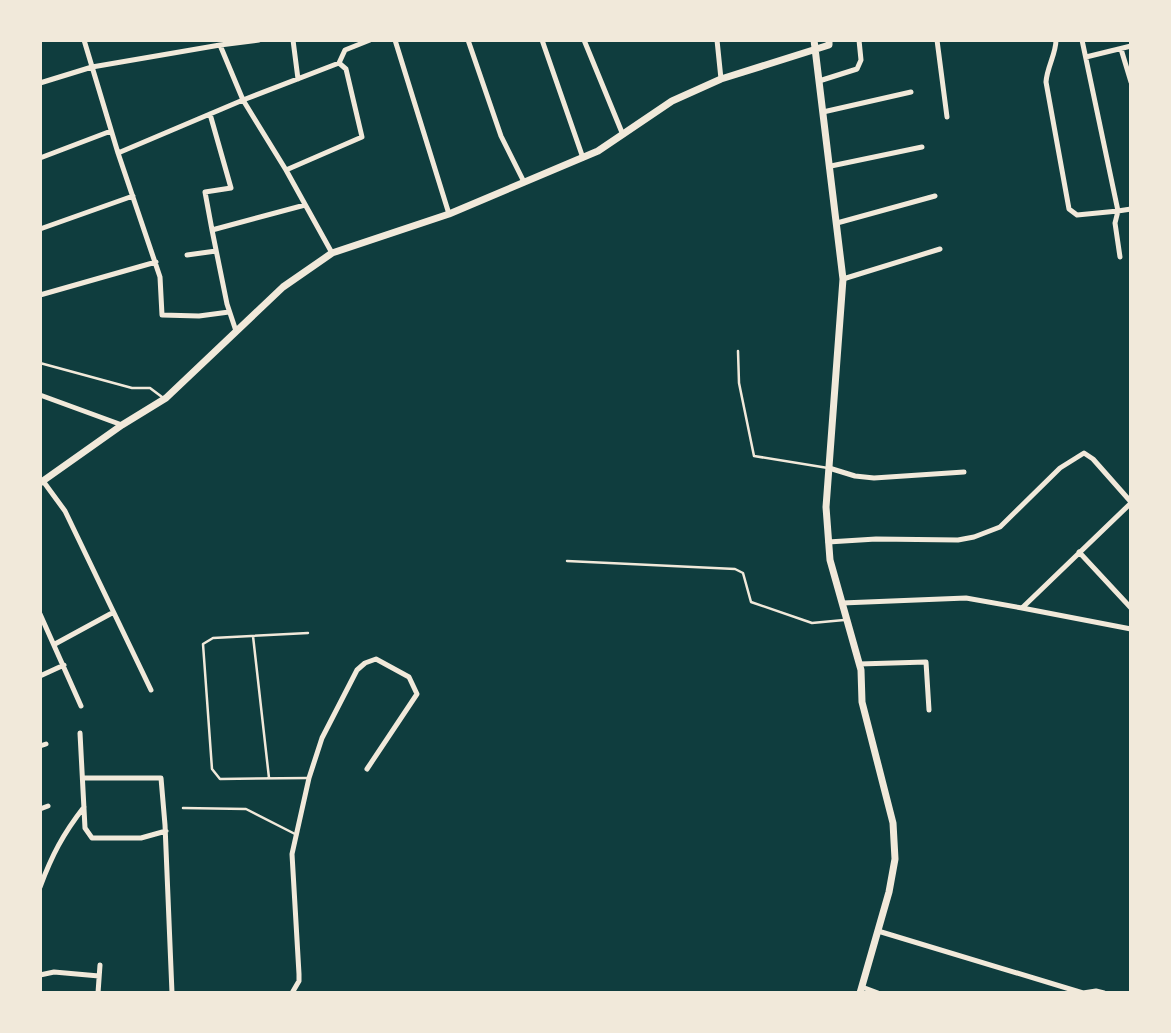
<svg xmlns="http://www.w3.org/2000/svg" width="1171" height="1033" font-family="Raleway,sans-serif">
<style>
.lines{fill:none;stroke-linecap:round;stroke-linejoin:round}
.service{stroke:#f1e9da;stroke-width:2.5}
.minor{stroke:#f1e9da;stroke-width:5}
.tertiary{stroke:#f1e9da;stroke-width:7}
</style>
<rect width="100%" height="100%" fill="#0f3d3e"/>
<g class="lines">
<path class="service" d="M738 351 739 383 754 456 828 468
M40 363 132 388H150L162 397
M567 561 735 569 743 573 751 602 812 623 844 620
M308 633 213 638 203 644 212 769 220 779 309 778
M253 636 269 778
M183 808 246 809 297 835"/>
<path class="minor" d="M84 40 118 153 160 277 162 315 199 316 229 312
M293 40 298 79
M395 40 449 214
M468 40 501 136 524 182
M542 40 583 158
M584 40 623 135
M717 40 721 79
M937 40 947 117
M1056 40C1056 54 1047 67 1046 82L1069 209 1077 215 1118 211 1115 223 1120 257
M1082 40 1118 211 1131 209
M220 45 259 40
M1121 49 1131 82
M1086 57 1131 46
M339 63 345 50 370 40
M819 81 857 69 861 60 859 40
M40 83 92 67 220 45 243 100 339 63 346 69 362 137 286 170
M823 112 911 92
M210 114 231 188 205 192 212 230
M118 153 243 100 286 170 332 253
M40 158 111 131
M831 166 922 147
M837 223 935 196
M40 229 133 196
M187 255 216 251
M843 279 940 249
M40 295 156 262
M236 331 227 304 212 230 305 205
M40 395 122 425
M829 468 855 476 874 478 964 472
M43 481 65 511 151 690
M1131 503 1022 608 1131 629
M828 542 876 539 958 540 974 537 1000 527 1060 468 1084 453 1093 459 1131 502
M1079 552 1131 608
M842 603 966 598 1022 608
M40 614 81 706
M55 644 112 613
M859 664 926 662 929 710
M40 676 64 665
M80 733 85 828 92 838H141L166 831
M40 746 46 744
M83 778H161L165 825 172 993
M40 809 48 806
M40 887C52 855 63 834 84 807
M878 931 1083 993 1096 991 1104 993
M40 975 54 972 99 976
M862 987 878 993
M98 993 100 965
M292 993 299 981V974L292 854 309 778 322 738 357 670 365 663 376 659 409 677 417 694 367 769"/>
<path class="tertiary" d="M814 40 843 279 826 507 830 560 861 670 862 702 893 823 895 859 889 892 860 993
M40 483 122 425 166 398 283 287 332 253 449 214 598 151 672 101 721 79 829 45V40"/>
</g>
<rect width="1171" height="1033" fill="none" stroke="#f1e9da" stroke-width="84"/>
</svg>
